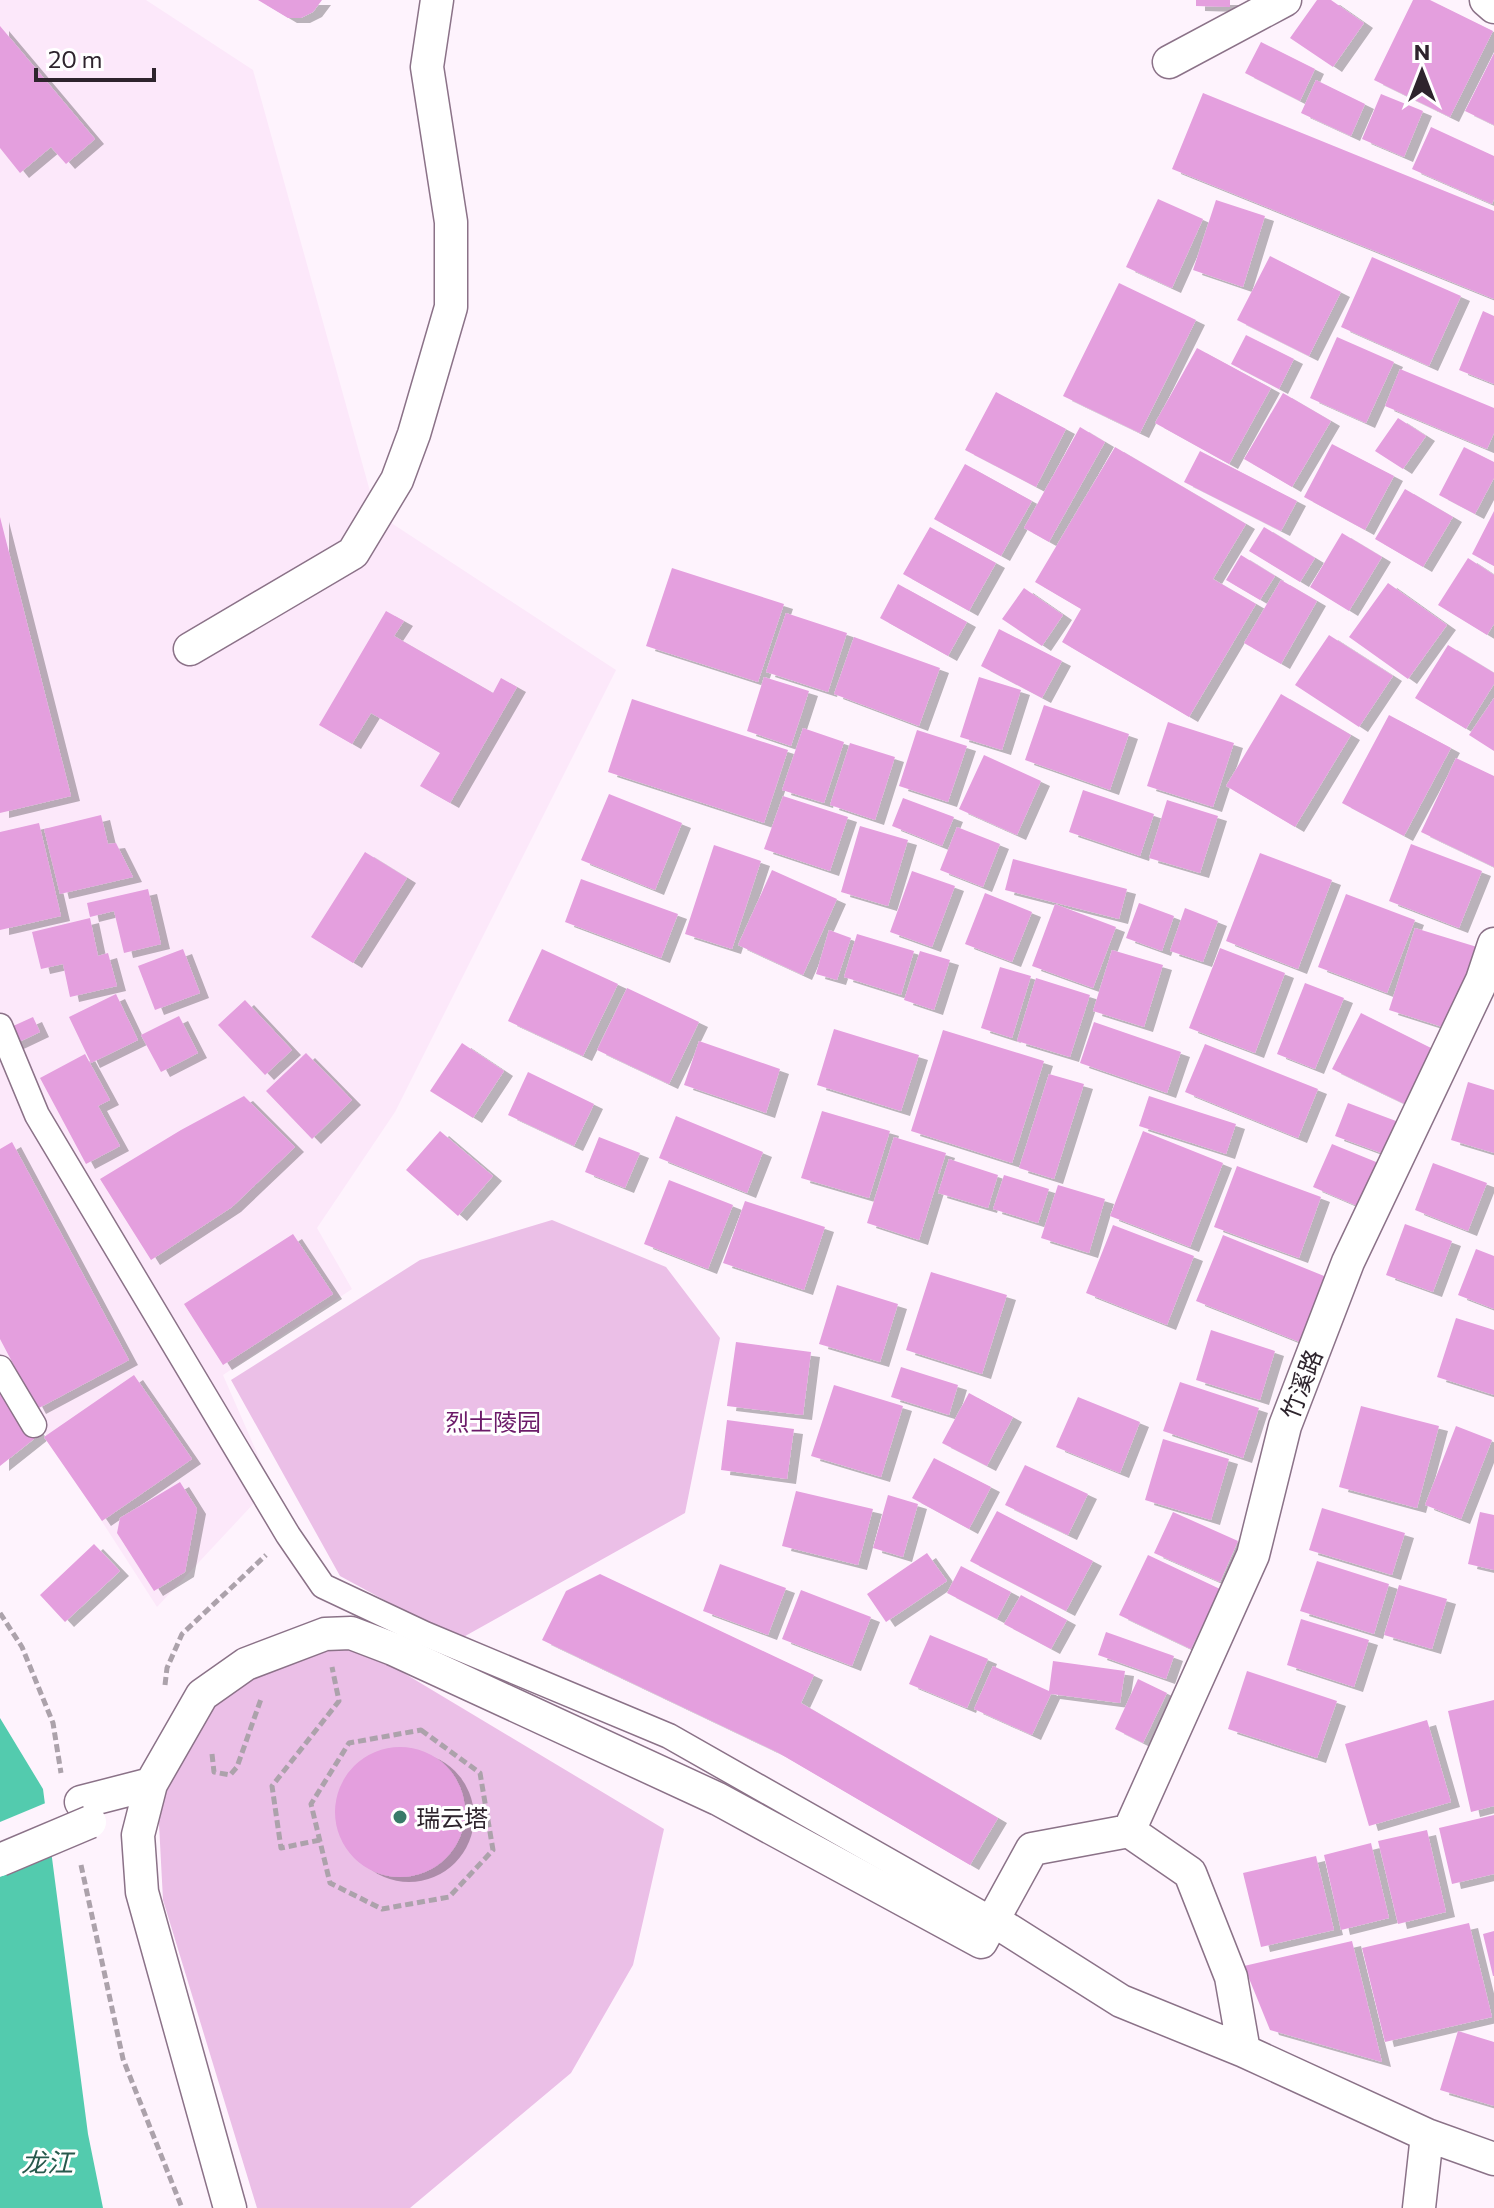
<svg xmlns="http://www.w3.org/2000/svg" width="1494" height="2208" font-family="Commissioner,'Noto Sans SC',sans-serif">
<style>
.built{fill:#fce8fa}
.green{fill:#ebbfe7}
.water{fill:#53cbae}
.pier{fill:#fef3fd}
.building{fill:#e49fde;filter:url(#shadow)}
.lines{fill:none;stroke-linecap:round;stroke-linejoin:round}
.pedestrian-casing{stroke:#8b7288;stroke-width:27}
.minor-casing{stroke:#8b7288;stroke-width:35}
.path{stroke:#aca2ab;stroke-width:5;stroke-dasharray:8 4;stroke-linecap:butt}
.pedestrian{stroke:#fff;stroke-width:24}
.minor{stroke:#fff;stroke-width:32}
.minor-bridge-casing{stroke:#8b7288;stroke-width:35;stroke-linecap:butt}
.minor-bridge{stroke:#fff;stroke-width:32}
.poi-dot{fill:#397a69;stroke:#fff;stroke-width:3}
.labels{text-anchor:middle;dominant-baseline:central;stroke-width:6;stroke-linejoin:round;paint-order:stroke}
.street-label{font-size:24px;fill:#2e242d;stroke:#fff}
.park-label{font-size:24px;fill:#6b1a68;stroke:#fff}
.poi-label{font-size:24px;fill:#2e242d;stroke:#fff;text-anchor:start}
.water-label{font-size:26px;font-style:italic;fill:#27594c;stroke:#fff}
</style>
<defs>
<filter id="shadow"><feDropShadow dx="9" dy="5" stdDeviation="0" flood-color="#0004"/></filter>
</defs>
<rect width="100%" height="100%" fill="#fef3fd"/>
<path class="built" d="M0 0H146L253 70 376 513 616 670 395 1112 317 1228 352 1289 223 1375 271 1485 157 1607 0 1363Z"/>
<path class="green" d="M552 1220 666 1267 720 1338 685 1513 458 1640 340 1576 231 1380 420 1260Z
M352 1642 664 1829 633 1965 571 2073 410 2208H257L163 1900 158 1805 168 1774 212 1699 258 1670Z"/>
<path class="water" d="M0 1718 43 1789 88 2134 103 2208H0Z"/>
<path class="pier" d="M48 1802 55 1854 0 1877V1822Z"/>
<path class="building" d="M258 0H322L313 12 301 18H288Z
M1196 0H1230V7L1196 6Z
M1317 0H1331L1364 23 1333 67 1290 38Z
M1413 0H1430L1493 31 1450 117 1374 80Z
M0 26 95 139 66 164 51 147 20 173 0 148Z
M1261 42 1315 69 1300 101 1245 73Z
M1494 53V125L1465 111Z
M1316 80 1365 104 1351 136 1301 113Z
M1203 93 1494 211V299L1172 169Z
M1381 94 1423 111 1404 157 1362 139Z
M1431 127 1494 156V199L1492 204 1412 169Z
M1158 199 1203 219 1172 288 1126 267Z
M1216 200 1265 216 1243 287 1193 270Z
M1270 256 1341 292 1309 356 1237 320Z
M1372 257 1461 296 1429 366 1341 327Z
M1119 283 1196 320 1140 433 1063 396Z
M1483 311 1494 316V384L1459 370Z
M1246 335 1294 359 1279 389 1231 364Z
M1337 337 1394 362 1366 423 1310 398Z
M1197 348 1271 388 1229 464 1155 423Z
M1400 369 1494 408V433L1487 449 1385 406Z
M996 392 1066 429 1036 487 965 450Z
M1283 393 1331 421 1292 487 1244 459Z
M1398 418 1426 436 1403 469 1375 451Z
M1080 427 1105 442 1049 542 1024 528Z
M1332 444 1394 476 1365 530 1304 497Z
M1115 447 1246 524 1213 579 1256 604 1189 717 1062 642 1081 609 1035 582Z
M1464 447 1494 462V478L1475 514 1439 495Z
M1200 451 1297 501 1281 531 1184 482Z
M965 464 1032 501 1001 556 934 519Z
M1405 489 1453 517 1423 567 1375 539Z
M1494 511V566L1472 554Z
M0 517 71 796 0 813Z
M930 527 996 563 969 611 903 574Z
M1264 527 1315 558 1300 582 1249 551Z
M1342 533 1382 557 1349 611 1310 587Z
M1241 555 1275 576 1260 600 1226 580Z
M1468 558 1494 575V624L1487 635 1438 605Z
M672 568 784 604 758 682 646 646Z
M1281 580 1317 601 1281 664 1244 643Z
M1388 583 1447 625 1408 679 1349 637Z
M898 584 967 622 948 656 880 618Z
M1024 588 1063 615 1042 646 1002 619Z
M386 611 404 621 394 636 493 693 501 678 517 687 450 803 420 786 440 753 371 713 352 744 319 725Z
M786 613 847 633 828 692 766 672Z
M999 629 1062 661 1042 698 981 666Z
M1329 635 1393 676 1359 727 1295 685Z
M854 637 940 668 919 726 834 694Z
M1448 645 1494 673V684L1466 729 1415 698Z
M764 677 809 691 791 746 747 731Z
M979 677 1021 690 1002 750 960 737Z
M1281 694 1351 735 1295 827 1226 786Z
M1494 698V751L1469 735Z
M632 699 788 750 764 823 608 772Z
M1044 705 1129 734 1110 790 1025 760Z
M1389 715 1451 748 1404 836 1342 803Z
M1168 722 1234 743 1213 807 1147 786Z
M803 728 844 742 824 803 782 790Z
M917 730 967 746 948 802 899 786Z
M850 743 895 757 875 820 830 805Z
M984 755 1041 781 1017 835 959 809Z
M1456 758 1494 776V867L1421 832Z
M1083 790 1154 814 1140 856 1069 832Z
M609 794 682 823 655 890 581 860Z
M783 796 848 817 830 871 764 849Z
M903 798 954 817 942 846 892 826Z
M1167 800 1218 816 1200 873 1149 858Z
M101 815 108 844 116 843 133 877 60 894 44 829Z
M39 823 61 916 0 930V832Z
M860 826 908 840 888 906 841 892Z
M957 827 1000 844 983 887 940 870Z
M1411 844 1482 871 1459 928 1389 901Z
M714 845 761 861 732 949 685 934Z
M365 852 407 878 353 963 311 937Z
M1260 853 1332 880 1298 969 1226 941Z
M1013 859 1127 889 1119 919 1005 890Z
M772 870 837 899 803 975 738 945Z
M912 871 955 886 932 947 890 932Z
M581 879 678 914 661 958 565 922Z
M148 889 161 944 124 953 114 911 90 917 87 903Z
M985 893 1032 912 1012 962 965 944Z
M1346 894 1415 920 1387 993 1318 967Z
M1139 903 1174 916 1162 951 1126 938Z
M1055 904 1116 927 1093 988 1032 966Z
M1185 908 1218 921 1203 962 1170 951Z
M90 918 98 956 108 953 117 986 70 997 63 964 41 969 32 932Z
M1415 928 1477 947 1452 1030 1389 1010Z
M829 930 851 938 837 980 816 974Z
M857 934 914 951 901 995 844 977Z
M1220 948 1285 973 1255 1053 1189 1028Z
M183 949 200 993 155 1010 138 966Z
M542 949 618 984 583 1056 508 1021Z
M1112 950 1163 965 1144 1027 1093 1011Z
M920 951 950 960 934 1010 904 1000Z
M1000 967 1031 976 1012 1038 981 1028Z
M1036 978 1090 995 1070 1057 1017 1041Z
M1305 983 1344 998 1315 1069 1277 1054Z
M627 988 699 1022 669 1084 597 1050Z
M116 994 138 1040 91 1063 69 1017Z
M245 1000 292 1050 265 1075 218 1025Z
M1361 1013 1439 1052 1411 1107 1332 1069Z
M179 1016 198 1053 161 1072 141 1035Z
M33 1017 40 1032 0 1051V1032Z
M1094 1022 1181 1052 1167 1093 1080 1063Z
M834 1029 919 1055 901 1111 817 1085Z
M943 1030 1044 1061 1012 1163 911 1131Z
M699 1041 780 1069 766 1113 684 1085Z
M462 1043 504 1071 473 1118 430 1091Z
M1205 1044 1318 1089 1298 1138 1185 1092Z
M306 1053 352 1100 312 1139 266 1091Z
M85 1054 110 1100 98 1106 120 1146 86 1164 40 1078Z
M528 1072 594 1104 574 1146 508 1115Z
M1049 1074 1084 1084 1054 1179 1019 1168Z
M1468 1082 1494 1090V1153L1451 1140Z
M244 1096 295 1147 232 1207 151 1260 100 1179 181 1130Z
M1149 1096 1236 1124 1226 1154 1139 1126Z
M1348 1103 1396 1121 1384 1154 1335 1136Z
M822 1111 890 1131 869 1198 801 1178Z
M676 1116 763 1152 747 1193 659 1158Z
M440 1131 493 1176 458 1216 406 1170Z
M1143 1131 1223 1163 1190 1247 1110 1216Z
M599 1137 640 1153 625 1188 585 1172Z
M894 1137 946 1153 919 1240 867 1223Z
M12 1142 129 1360 37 1409 0 1339V1149Z
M1332 1144 1381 1164 1362 1208 1313 1187Z
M949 1159 998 1175 988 1208 938 1193Z
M1433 1163 1487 1183 1468 1231 1415 1210Z
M1237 1166 1321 1197 1299 1258 1214 1227Z
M1004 1175 1049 1189 1038 1223 993 1209Z
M669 1180 733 1205 708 1269 644 1244Z
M1058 1185 1105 1199 1089 1253 1041 1238Z
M745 1201 825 1227 804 1290 723 1263Z
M1405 1224 1452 1241 1433 1292 1386 1275Z
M1113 1225 1194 1256 1167 1325 1086 1293Z
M293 1234 333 1294 223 1365 184 1304Z
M1223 1235 1329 1278 1302 1343 1196 1301Z
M1476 1249 1494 1256V1309L1458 1295Z
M931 1272 1007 1295 982 1374 906 1350Z
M837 1285 898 1304 880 1362 819 1344Z
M1456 1318 1494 1330V1395L1437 1377Z
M1211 1330 1275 1351 1260 1400 1196 1380Z
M736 1342 811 1352 803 1415 727 1406Z
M901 1367 958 1385 949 1415 891 1397Z
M134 1375 192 1459 102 1521 44 1437Z
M1180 1382 1259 1408 1243 1458 1163 1431Z
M0 1385 39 1435 0 1466Z
M834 1385 903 1406 881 1477 811 1456Z
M969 1393 1013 1417 987 1466 942 1443Z
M1078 1397 1140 1422 1120 1473 1056 1447Z
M1361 1406 1439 1426 1417 1508 1339 1487Z
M727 1420 794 1429 787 1479 721 1470Z
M1456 1426 1492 1440 1461 1519 1425 1505Z
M1163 1439 1229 1459 1211 1520 1145 1500Z
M934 1458 991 1487 969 1529 912 1498Z
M1025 1465 1088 1494 1068 1535 1005 1505Z
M180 1482 197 1509 185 1572 154 1591 117 1533 120 1518Z
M796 1491 873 1509 858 1565 782 1546Z
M888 1495 918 1504 903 1557 873 1548Z
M1322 1508 1405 1533 1392 1575 1309 1550Z
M997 1511 1093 1561 1066 1611 970 1561Z
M1173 1512 1238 1541 1220 1582 1154 1553Z
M1480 1512 1494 1515V1570L1468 1564Z
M94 1544 120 1571 65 1622 40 1595Z
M927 1553 947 1581 886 1622 867 1594Z
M1148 1555 1220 1589 1191 1649 1119 1615Z
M1317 1561 1389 1584 1374 1634 1300 1611Z
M720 1564 786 1588 768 1635 703 1611Z
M961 1566 1011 1592 997 1619 947 1593Z
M600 1574 814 1675 801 1703 998 1818 970 1865 777 1752 542 1640 566 1591Z
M1399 1585 1447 1599 1432 1649 1384 1635Z
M801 1590 871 1617 852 1666 782 1639Z
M1021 1595 1067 1620 1051 1649 1004 1624Z
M1301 1619 1369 1640 1354 1687 1287 1665Z
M1106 1632 1174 1656 1166 1679 1098 1655Z
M930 1635 988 1659 967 1708 909 1684Z
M1053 1661 1125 1671 1120 1703 1051 1694 1032 1735 974 1709 993 1666 1049 1691Z
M1247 1671 1337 1701 1317 1758 1228 1729Z
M1138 1679 1167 1693 1143 1743 1115 1729Z
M1494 1700V1806L1471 1812 1448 1711Z
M1427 1720 1451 1802 1369 1826 1345 1744Z
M335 1812a65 65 0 1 1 130 0a65 65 0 1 1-130 0Z
M1494 1815V1874L1452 1884 1439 1828Z
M1427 1830 1446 1912 1398 1924 1378 1841Z
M1371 1843 1389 1918 1341 1930 1324 1855Z
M1316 1856 1334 1930 1261 1947 1243 1873Z
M1469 1923 1492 2017 1385 2042 1362 1948Z
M1494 1931V1976H1493L1483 1934Z
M1352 1941 1382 2062 1270 2030 1244 1966Z
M1458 2031 1494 2042V2106L1440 2090Z"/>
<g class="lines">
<defs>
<path id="pedestrian" d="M0 1026 37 1115 288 1535 323 1586 425 1634 669 1736 993 1920
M0 1368 34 1425"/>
<path id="minor" d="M1486 0 1494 7
M1169 62 1285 0
M190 649 353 553 397 480 414 434 451 307V222L427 67 437 0
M81 1802 151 1784
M1129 1831 1253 1555 1285 1426 1348 1262 1482 980 1494 944
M993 1920 1121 2001 1244 2051 1427 2135 1419 2208
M1427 2135 1494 2159
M230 2208 142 1892 138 1835 151 1784 202 1695 246 1664 325 1634 351 1633 393 1649 718 1799 981 1942 1032 1849 1129 1831 1190 1873 1231 1977 1244 2051"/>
</defs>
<use href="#pedestrian" class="pedestrian-casing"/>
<use href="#minor" class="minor-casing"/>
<path class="path" d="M0 1613 22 1647 53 1723 61 1773
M165 1685 167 1668 182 1634 266 1555
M421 1730 480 1773 493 1850 449 1897 382 1909 330 1883 311 1804 349 1743Z
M212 1754 214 1772 230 1775 237 1767 261 1699
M320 1840 281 1848 272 1786 339 1701 332 1667
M81 1865 123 2059 182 2208"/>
<use href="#pedestrian" class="pedestrian"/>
<use href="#minor" class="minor"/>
<defs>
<path id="minor-bridge" d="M0 1860 90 1822"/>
</defs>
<use href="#minor-bridge" class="minor-bridge-casing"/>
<use href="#minor-bridge" class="minor-bridge"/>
</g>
<circle class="poi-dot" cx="400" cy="1817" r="8"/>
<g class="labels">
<g class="street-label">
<text transform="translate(1301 1384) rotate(-69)">竹溪路</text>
</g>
<g class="park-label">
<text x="493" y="1421">烈士陵园</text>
</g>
<g class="poi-label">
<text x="416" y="1817">瑞云塔</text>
</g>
<g class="water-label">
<text x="47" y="2161">龙江</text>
</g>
</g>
<g transform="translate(1422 72)" stroke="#ffffff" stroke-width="6" paint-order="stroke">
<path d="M0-6L14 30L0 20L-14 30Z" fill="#2e242d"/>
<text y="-12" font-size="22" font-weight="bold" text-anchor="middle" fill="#2e242d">N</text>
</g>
<path d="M36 68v12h118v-12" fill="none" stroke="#2e242d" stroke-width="4"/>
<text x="48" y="68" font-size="24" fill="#2e242d" stroke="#ffffff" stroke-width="6" paint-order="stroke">20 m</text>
</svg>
